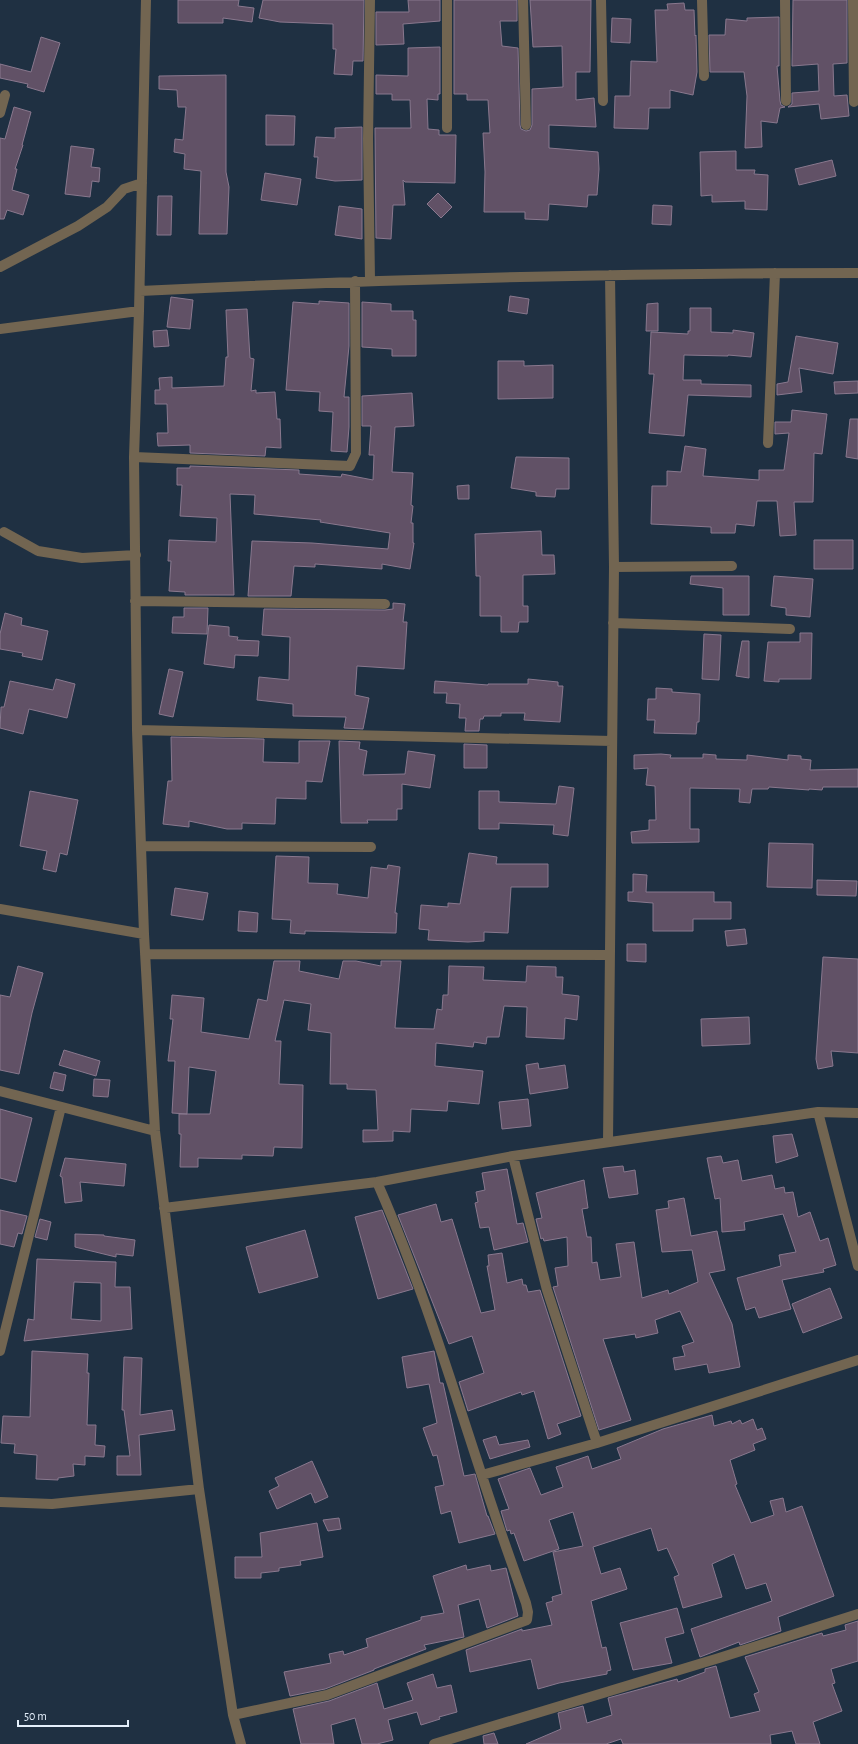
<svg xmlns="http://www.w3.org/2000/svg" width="858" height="1744" font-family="'Alegreya Sans',sans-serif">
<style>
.building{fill:#615166;stroke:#89788e;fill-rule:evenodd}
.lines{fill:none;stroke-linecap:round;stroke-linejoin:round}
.minor{stroke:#726551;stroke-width:10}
</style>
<rect width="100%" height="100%" fill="#1f3042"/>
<path class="building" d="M178 0H239L238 6 254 8 252 22 223 18V23H178Z
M263 0H364L363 61H353L352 75 334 74 336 49H333V24L280 22 259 18Z
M408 0H440V21L403 24 404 44 376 45V12H409Z
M454 0H517V21H500L502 46 518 48 520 125 521 129 526 131 530 130 532 125V89L563 87 562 46 533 47 530 0H591L590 72H576V100L594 98 596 127 549 125V148L598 152 599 169 597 195H588L587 207 549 204 548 220 525 219V212H484L485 172 483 133H490L488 100H467V94H454Z
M793 0H847V63L833 64 834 96 847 95 849 116 821 119 819 104 788 107 792 104V93L819 91 818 64 792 66Z
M684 3 685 10H694L695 36 696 35 697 72 693 95 670 90V108H649L648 129 614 128 615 96H630L631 61 657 62 655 10H668L667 4Z
M779 17V66H777L780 101 781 105 785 107 780 108 777 123 761 121 762 147 745 148 747 96 744 72H710L709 35H725L726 19 747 21V18Z
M612 18 631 19 630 43 611 42Z
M41 37 60 43 44 92 27 87 28 84 0 78V64L31 72Z
M440 47V94H438V100L427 99 428 129 439 130V135H456L455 183 405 182 403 180 405 205H393L391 239 376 238 375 128H411L410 100H392V94H376V75L408 76V48Z
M226 75V172L229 187 227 234H199L201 171 184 169 185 154 174 152 175 139 183 140 186 107H178L177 90 159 89V76Z
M14 107 31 112 22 145H23L15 169H17L12 190 29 195 23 215 7 210 4 219H0V138L5 139Z
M266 115 295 116 294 145H266Z
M362 127V180L335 181 316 178 318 157H314L316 137 335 138V128Z
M71 146 94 149 91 167 100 168 99 182 92 181 90 197 65 194Z
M736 151V170H755L754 174 768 175 767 210 745 209V201L712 202V195L701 196 700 152Z
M832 160 836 176 799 185 795 169Z
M265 173 301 179 297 205 261 200Z
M438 193 452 207 441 218 427 204Z
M158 196H172L171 235H157Z
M653 205 672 206 671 225 652 224Z
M339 206 362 209V239L335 235Z
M510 296 529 299 527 314 508 311Z
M171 297 193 300 190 329 167 327Z
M319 301 349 303V346L344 397H349V427L347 452 331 451 333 412 319 411 320 392 286 390 293 302 319 304Z
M362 302 391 304V311H413V320H416V356H392V349L362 347Z
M658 303V331H646L647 304Z
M690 308H711V332L733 333V330L754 333 751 357 728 355V356L684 355 683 380H701V384L751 385V397L688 395 684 436 649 433 654 374H649L651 332 688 334V331H690Z
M247 309 250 358 254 359 251 391 256 390V393L275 392 277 419H280L281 448 266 447 265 456 190 453V445L158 446 157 433H168L167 404H155V390H160L159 378 172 377V388L224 386 226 357H228L226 310Z
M167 330 169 346 154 347 153 331Z
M796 336 838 343 833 374 799 368 802 392 777 395V384L788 382Z
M498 361H524V366L553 365V398L498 399Z
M858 381V393L835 394 834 382Z
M412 393 414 426 395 427 392 472 413 473 411 505 413 506 411 523H413V543H414L410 569 382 564V569L315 564V567L294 566 291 596H248L252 541 312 543 388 549 390 533 320 522 321 520 254 514 255 495 230 494 234 595H185V592L169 591 171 561H168L169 540 216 542 217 518 180 516 182 485H177V468H190V466L299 470V474L341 477 342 474 373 480 374 455H369L371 426H362V396Z
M792 410 827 414 822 454 814 453 813 502H794L796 535 780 536 777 501H757L754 526 736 524 735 533H711V527L651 524 652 486H667V471L681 472 685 446 706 449 703 476 759 480V470H784L789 433 775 434V422H791Z
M850 419H858V459L846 457Z
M516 457 569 458V489H556L555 497 536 496V492L511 488Z
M469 485V499H458L457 486Z
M541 531 542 555H554L555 574 523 575V606H528V622H519L518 632H501V616H480V576H476L475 534Z
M814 540H853V569H814Z
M691 576H749V615H723V588L690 584Z
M774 576 813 579 810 617 786 615V608L771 606Z
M393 603 405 604 403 622H407L404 669 357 666 355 695 369 698 363 729 344 728 346 717 293 716V704L257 700 259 677 289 680 290 637 262 635 264 609 385 610 393 609Z
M184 608H208L207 634 172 633 173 617H184Z
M5 613 22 618 21 625 48 631 42 660 22 656 23 653 0 649V634Z
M209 625 229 627V636L238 637 237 640 259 641 258 656 235 655 234 668 204 664Z
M800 633H812L811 679H779V682L764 681 768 642H800Z
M704 634 721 635 719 680 702 679Z
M742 641H749V678L736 676Z
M169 669 183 672 173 717 159 714Z
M56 679 75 684 67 718 29 709 23 734 0 728 1 707H4L10 681 53 690Z
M528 679 558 682V686H563L560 722 524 720 525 713H501V716H484L483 719H480L479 731H465L466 718H459L460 704 446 703 447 693H434L435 681 488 685V684H528Z
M656 688 672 689V692L700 694 699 722H697L696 734 654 733 655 720H647L648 699H656Z
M171 737 264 739 263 762 299 763V741H330L322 782 306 781V799L276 798 275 824 242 823V829H227L189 821V827L163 824 168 781H172Z
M339 741 360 742 359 749 367 751 363 775 405 774 408 751 435 755 430 788 402 784V809H397V820H367L368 823H341Z
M464 744 487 745V768H464Z
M661 754 671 755 670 758H703V754L716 755V759L747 760V755L788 760V755L801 756V759L811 760 810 770 858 769V787H823L822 790 809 789V790L769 787 768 789H752L750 803 739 802 740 789 690 788V829H699V842L632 843 631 832 649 830V820H656L655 786 646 785 648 768 634 769V755Z
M559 786 574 788 568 836 553 834 554 825 499 823V829H479V791H499V802L556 804Z
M30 791 78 800 67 855 60 853 56 872 43 869 47 851 20 846Z
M769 843 813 844 812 888 767 887Z
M469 853 497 857 496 864H548V887H511L508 933 484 932V941L468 942 428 940 429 930 419 929 421 905 448 907V903L460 904Z
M276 856 309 857 308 883 338 884 337 894 368 898 371 867 387 869 388 865 400 867 395 913H397L396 933 305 931V934L290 933 291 920 272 919Z
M633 874 647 875 646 892H714V902H731V919H693V931H653V903L628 901V892H633Z
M817 880 857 881 856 896 817 895Z
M175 888 208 893 203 920 171 915Z
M239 911 258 913 257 932 238 931Z
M745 929 747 944 727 946 725 931Z
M627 944H646V962L627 961Z
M823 957 858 959V1053L831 1051 833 1066 818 1069 816 1059Z
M274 961H300L299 971 339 979 343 961H356L381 966V961H401L395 1028 434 1029 437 1009 442 1010 443 995H448L449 966 484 967 483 980 526 982 527 966 556 967V977H563L562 994 579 996 577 1020 565 1018 564 1039 526 1037 527 1007 504 1006 499 1037H487L486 1044 474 1042 473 1047 436 1043 435 1066 483 1071 479 1104 448 1101 447 1111 411 1109 410 1132 393 1131V1141L363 1142V1130H378L376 1090 347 1089V1084H330L331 1033 308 1030 311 1004 284 1000 275 1041H281L279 1084 303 1085 302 1148 274 1147 273 1156 242 1155V1159L198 1158V1167H180L181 1134H179V1114H210L216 1071 189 1067 187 1114 172 1113 175 1061H168L173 1019H170L172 995 204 998 201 1032 249 1039 258 999 267 1001Z
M18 966 43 973 32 1013 19 1074 0 1070V995L10 997Z
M749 1017 750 1044 702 1046 701 1019Z
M64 1050 100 1061 96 1076 59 1065Z
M538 1063 539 1069 565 1065 568 1088 530 1094 526 1065Z
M54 1072 66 1075 63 1091 50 1088Z
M94 1079 110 1080 108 1097 93 1096Z
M528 1099 531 1126 502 1129 499 1102Z
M0 1109 32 1118 16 1182 0 1178Z
M792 1134 798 1156 776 1163 773 1136Z
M721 1156 723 1163 738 1160 742 1181 772 1175 775 1189 784 1187 785 1193 793 1192 798 1217 810 1212 820 1241 828 1238 836 1265 823 1269 824 1272 782 1280 791 1309 759 1318 755 1307 746 1310 737 1278 781 1266 779 1255 796 1252 783 1214 744 1222 745 1230 722 1232 720 1198 715 1199 707 1158Z
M65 1158 126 1164 124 1186 80 1182 82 1201 65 1203 62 1177 60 1176Z
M623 1166 624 1172 635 1170 638 1194 609 1198 603 1168Z
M507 1169 517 1224 523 1223 528 1242 494 1250 489 1227 480 1228 475 1203 478 1202 476 1192 485 1190 482 1173Z
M584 1180 588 1208 582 1209 587 1237H591L592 1263 597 1262 600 1280 621 1277 616 1244 634 1242 642 1298 668 1290 669 1294 698 1282 692 1250 662 1252 656 1210 669 1208 668 1201 684 1198 691 1236 717 1231 725 1270 709 1273 732 1324 740 1367 709 1373 707 1364 675 1370 673 1358 685 1356 682 1346 694 1342 680 1311 655 1320 658 1333 636 1338 635 1334 603 1339 631 1420 599 1430 553 1287 558 1286 555 1268 568 1266 567 1237 544 1241 543 1238 541 1239 536 1219 542 1218 536 1193Z
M436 1204 441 1222 452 1219 481 1313 495 1310 487 1266H489L488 1255 502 1253 507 1283 522 1279 523 1285H526L528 1292 540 1290 581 1416 557 1424 561 1434 548 1439 534 1391 522 1395 521 1392 468 1411 459 1382 484 1373 472 1336 449 1344 398 1215Z
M0 1210 27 1216 22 1234 18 1233 14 1247 0 1244Z
M382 1210 413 1289 378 1299 355 1217Z
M40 1219 51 1222 47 1240 35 1237Z
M305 1230 318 1277 259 1293 246 1247Z
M75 1234 104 1235V1236L135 1240 133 1256 116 1254V1257L75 1247Z
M37 1259 116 1262 115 1287H130L132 1329 24 1341 28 1319 34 1320ZM74 1282 101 1283V1321L71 1319Z
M830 1288 842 1318 803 1333 792 1304Z
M32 1351 88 1354 87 1373H89L87 1425H96L95 1445 105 1446 104 1457 85 1456V1465L73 1464 74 1476 58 1478V1480L36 1479 37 1455 14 1453 15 1444 1 1443 3 1416 30 1417Z
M434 1351 440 1383H443L464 1476 475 1474 487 1516H488L495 1534 459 1543 451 1511 441 1514 435 1487 444 1485 437 1455 433 1456 423 1428 437 1423 429 1384 407 1388 402 1357Z
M124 1357 142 1358 140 1415 172 1410 175 1430 139 1435 141 1475H117V1456H130L124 1410H122Z
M712 1415 714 1426 731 1421 732 1424 740 1420 742 1424 753 1419 757 1430 762 1428 766 1439 753 1444 755 1450 730 1460 737 1484 735 1485 751 1523 774 1515 770 1501 783 1498 786 1512 802 1506 834 1596 778 1617 781 1631 740 1645 739 1642 700 1657 691 1629 772 1601 766 1583 746 1589 734 1554 712 1564 722 1597 683 1608 674 1577 679 1575 667 1548 658 1551 651 1528 593 1547 601 1574 620 1568 627 1589 591 1601 602 1648 606 1647 611 1670 607 1671V1674L559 1683 538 1689 531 1659 470 1672 466 1650 522 1629V1631L552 1625 546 1603 553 1601 552 1597 562 1594 553 1552 583 1546 573 1512 549 1520 559 1549 524 1561 514 1533 511 1534 510 1530 507 1531 501 1511 509 1509 498 1479 530 1468 541 1495 563 1487 556 1467 588 1456 592 1469 621 1459 617 1448 663 1429Z
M496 1436 499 1445 528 1440 530 1447 490 1459 483 1440Z
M312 1461 328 1497 315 1503 311 1493 277 1509 269 1491 279 1486 275 1478Z
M339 1518 341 1529 328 1531 323 1520Z
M317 1523 323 1557 300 1561 301 1565 279 1568V1571L261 1573V1578H235V1557H262L260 1533Z
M466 1565 467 1570 490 1565 491 1571 506 1568 518 1616 487 1628 479 1599 458 1605 464 1637 424 1645 426 1649 374 1669V1670L325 1689 290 1696 284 1672 331 1663 329 1654 343 1651 344 1655 368 1647 366 1639 421 1620V1617L444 1613 433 1576Z
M677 1608 684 1633 665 1638 672 1663 633 1670 620 1623Z
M858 1621V1661L831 1669 835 1683 832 1684 842 1711 813 1722 820 1744H796L792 1731 770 1735 771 1744H623L621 1739 606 1744H526L561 1729 558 1713 583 1706 587 1723 612 1715 608 1698 677 1679 678 1682 705 1672V1669L716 1666 730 1718 760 1711 754 1694 759 1692 745 1657 822 1633 823 1636 846 1630 845 1625Z
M433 1674 437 1688 451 1685 457 1712 439 1717 440 1719 421 1725 417 1712 388 1720 393 1740 377 1744H362L355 1718 331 1725 334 1744H301L293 1709 329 1701 377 1683 384 1709 413 1700 407 1683Z
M494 1733 498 1744H484L483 1736Z"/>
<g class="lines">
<path class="minor" d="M146 0 139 311 134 457 137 730 144 934 155 1131 199 1489 233 1715 241 1744
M370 0 368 139 370 280
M447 0V128
M523 0 526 125
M601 0 603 101
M702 0 704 76
M785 0 786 101
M853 0 854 102
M0 113 5 95
M0 267 78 226 107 207 124 189 142 183
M140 291C379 279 618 273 858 273
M0 329 139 311
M768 443 775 273
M134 457 350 466 356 453 355 281
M4 532 38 551 82 558 136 555
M614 567 732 566
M135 601 385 604
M613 623 790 629
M137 730 612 741
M141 846 371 847
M0 909 144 934
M145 954 609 955
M0 1091 155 1131
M818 1112 858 1266
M608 1142 614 567 610 275
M513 1156 547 1290 597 1443
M164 1208 377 1182 513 1156 818 1112 858 1113
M0 1351 61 1107
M482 1475 597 1443 858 1360
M0 1502 52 1504 199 1489
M233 1715 327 1695 527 1620 528 1612 526 1603C514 1570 502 1536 491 1503 455 1395 423 1286 377 1182
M434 1744 719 1658 858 1614"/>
</g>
<path d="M18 1720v6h110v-6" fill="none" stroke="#e4effb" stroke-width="2"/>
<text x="24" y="1720" font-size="12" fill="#e4effb" stroke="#1f3042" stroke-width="3" paint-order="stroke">50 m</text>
</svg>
